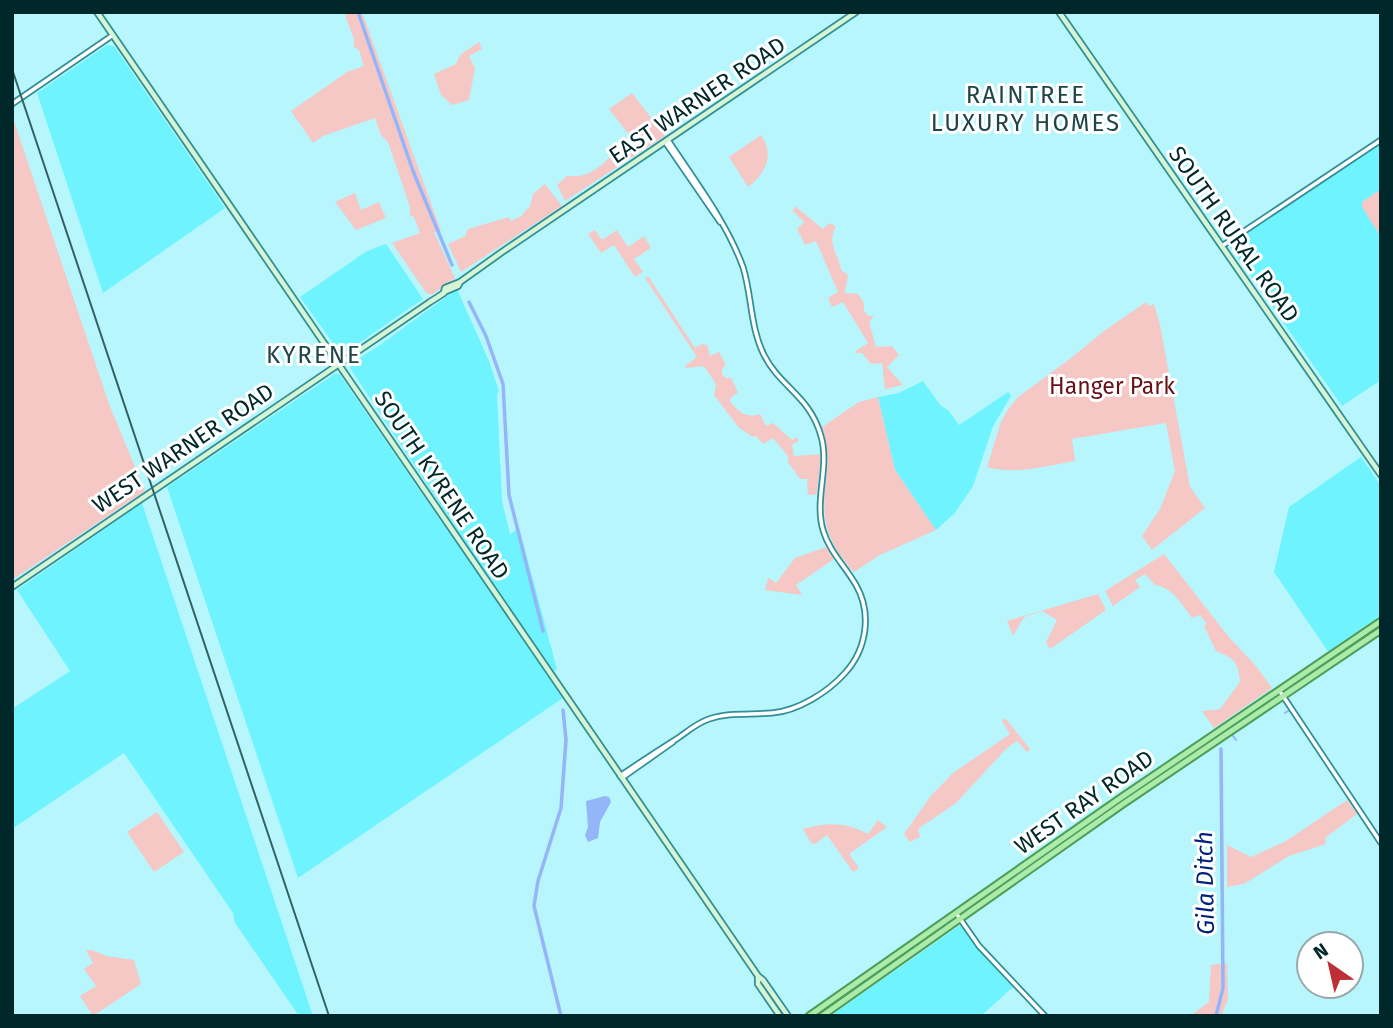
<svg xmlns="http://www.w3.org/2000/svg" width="1393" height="1028" font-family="'Fira Sans',sans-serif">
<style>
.built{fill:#6ff4ff}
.green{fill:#f6c8c5}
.water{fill:#94b6f8}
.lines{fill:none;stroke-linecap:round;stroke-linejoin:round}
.stream{stroke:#94b6f8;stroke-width:2}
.canal{stroke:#94b6f8;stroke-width:3.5}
.tertiary-casing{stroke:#338f97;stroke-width:7}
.secondary-casing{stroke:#338f97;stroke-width:8}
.primary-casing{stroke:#4b9e58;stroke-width:9}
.tertiary{stroke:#fff;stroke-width:3.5}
.secondary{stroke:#d5f5d4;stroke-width:4.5}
.primary{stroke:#aceba9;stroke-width:5}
.rail{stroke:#336265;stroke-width:2}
.labels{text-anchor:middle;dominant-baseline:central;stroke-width:6;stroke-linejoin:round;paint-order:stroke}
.street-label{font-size:23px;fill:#00282b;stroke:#fff}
.park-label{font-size:23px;fill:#671017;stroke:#fff}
.neighbourhood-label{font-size:24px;letter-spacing:2px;fill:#204549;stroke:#fff}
.water-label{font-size:24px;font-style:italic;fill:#00217d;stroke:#fff}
</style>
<rect width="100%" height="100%" fill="#b6f6fc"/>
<path class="built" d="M107 45 114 46 225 208 103 293 37 93Z
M1381 142V380L1342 406 1229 245Z
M386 244 423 299 346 352 340 353 300 297 367 251Z
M457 289 489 361 499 391 497 394 502 501 510 534 519 528 557 669 554 671 475 557 350 368 351 363 377 347Z
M336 373 340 375 563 698 298 878 167 487Z
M923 381 941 406 948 410 959 425 1008 392 1011 396 993 426 973 486 955 513 936 530 895 470 878 397 899 393Z
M1361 457 1381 486V615L1336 646 1329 653 1274 572 1289 507Z
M142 503 313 1016H299L235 923 233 913 124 753 12 829V709L70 671 17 590Z
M959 926H961L980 952 1013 987 981 1016H830Z"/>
<path class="green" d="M344 12H362L441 231 434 232 455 278 433 294H427L392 243 420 233 414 217 410 215V207L388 142 381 135 375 118 323 136 313 143 291 111 347 72 364 66 359 50 354 47V39Z
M479 42 482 49 469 56 475 68 469 100 452 105 441 95 434 74 456 64 460 55Z
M632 93 665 136 565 201 557 185 567 176C587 178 597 170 611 156L610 153 630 136 609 109Z
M12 115 109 404 145 491 12 580Z
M761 135C775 155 766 173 748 187L729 157Z
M545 184 562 206 461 272 448 244 465 236 468 229 509 217 511 221 521 216 530 206 533 194Z
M1381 189V237L1362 207V202Z
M355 193 361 210 379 202 386 218 356 230 335 202Z
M795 206 823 229 830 223 836 227C826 242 839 255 841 270L848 275 845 293 858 294 864 303V311L869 316H874L869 322 876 347 892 346 899 355 887 367 903 385 885 389 882 363 871 364 862 353H855L856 351 868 343 843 302 832 307 828 298 838 292 816 241 805 245 797 229 804 222 793 211Z
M595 230 602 240 617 230 628 247 644 236 651 248 634 259 643 272 635 277 614 245 601 253 588 234Z
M648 276 695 348 702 344 707 345 710 356 719 352 726 365 722 369V374L726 378H731L738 392 729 400C738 411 745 419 760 414L766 426 773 423 792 440 798 437V442L792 444 794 456 821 454 817 494 808 495 807 479H800L788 462V456L773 438 763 444 756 436 753 437 739 428 714 395 716 384 704 366 686 368 685 366 697 357 645 278Z
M1146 302 1149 306 1154 304 1160 325 1190 487 1205 508 1152 550 1142 536 1160 509 1175 471 1166 423 1072 439 1075 461C1046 466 1016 475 987 467L1001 422 1007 411 1018 397 1071 358 1104 331Z
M878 397 895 470 936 530 880 555 854 572C849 568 845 561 840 555 807 507 839 475 822 427L859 402Z
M826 547 834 559 796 585 802 595 765 590 768 578 776 583 795 558Z
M1164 554 1228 636 1256 666 1272 688 1214 728 1202 711 1220 709 1240 682C1238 661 1235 659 1216 651L1204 626 1207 624 1200 615 1192 618C1182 605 1173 587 1155 585L1145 574 1135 580 1140 587 1113 606 1105 591Z
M1098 594 1106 610 1050 649 1046 642 1057 620 1042 611 1024 617 1013 636 1007 621Z
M1005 718 1030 749 1027 752 1017 741 1007 748 956 803 918 829 920 837 910 842 904 834 930 797 953 773 1010 734 1002 721Z
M1347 800 1357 814 1325 838 1326 844 1289 856 1244 884 1227 887V845L1251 857 1286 841Z
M157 812 184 852 154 872 127 832Z
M878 820 887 827 849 854 859 868 853 872 827 835 815 844 811 843 803 829C827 822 846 822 868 834Z
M86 950H92L106 956 134 960 141 984 93 1016 80 996 96 986 84 969 93 963Z
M1227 963 1228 999 1221 1016H1190L1209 1002 1211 965Z"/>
<path class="water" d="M605 796 609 797 611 802 600 822 598 838 588 842 585 835 588 827 586 801Z"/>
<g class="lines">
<path class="stream" d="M1285 713 1288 711
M1233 736 1236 740"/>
<path class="canal" d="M358 12 413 171 452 265
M469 302 486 336 503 384 509 495 543 631
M561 1016 534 906 538 881 561 808 566 740 563 710
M1216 1016 1223 988 1221 749"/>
<defs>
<path id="tertiary" d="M12 104 113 35
M665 142 720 222
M1222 246 1381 140
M1281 693 1381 843
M620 776C639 763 659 750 678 738 688 731 697 723 709 719 729 712 751 715 772 713 798 711 828 692 845 673 867 649 872 613 856 585 845 566 829 551 823 530 814 499 830 467 821 436 810 396 780 387 764 355 750 327 752 296 743 267 726 221 695 181 668 140
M622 778 673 742
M956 913 979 946 1045 1016"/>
<path id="secondary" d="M97 12 758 976 763 980 788 1016
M1059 12 1381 475
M444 292 458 286 460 282 502 252 856 12
M12 587 430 302 444 293 445 288 460 282
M758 977V984L780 1016"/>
<path id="primary" d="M809 1016 1119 799 1381 621
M822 1016 1123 804 1381 630"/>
</defs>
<use href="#tertiary" class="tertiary-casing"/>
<use href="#secondary" class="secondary-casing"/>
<use href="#primary" class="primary-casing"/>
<use href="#tertiary" class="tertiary"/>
<use href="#secondary" class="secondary"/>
<use href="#primary" class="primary"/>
<path class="rail" d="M12 69 329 1016"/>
</g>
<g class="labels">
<g class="street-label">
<text transform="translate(697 100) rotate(-34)">EAST WARNER ROAD</text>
<text transform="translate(1234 234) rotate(55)">SOUTH RURAL ROAD</text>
<text transform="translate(183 448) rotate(-34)">WEST WARNER ROAD</text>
<text transform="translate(442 485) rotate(56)">SOUTH KYRENE ROAD</text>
<text transform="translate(1084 802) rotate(-35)">WEST RAY ROAD</text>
</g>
<g class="park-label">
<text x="1112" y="386">Hanger Park</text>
</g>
<g class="neighbourhood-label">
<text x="1026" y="95">RAINTREE<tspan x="1026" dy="28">LUXURY HOMES</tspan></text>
<text x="314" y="355">KYRENE</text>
</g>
<g class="water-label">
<text transform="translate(1205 883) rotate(-91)">Gila Ditch</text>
</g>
</g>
<rect width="1393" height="1028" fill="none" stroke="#00282b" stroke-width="28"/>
<g transform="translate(1330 965) rotate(326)"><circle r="33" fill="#ffffff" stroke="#99a9aa" stroke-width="2"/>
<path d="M0-5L12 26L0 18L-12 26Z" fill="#be2e36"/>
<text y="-10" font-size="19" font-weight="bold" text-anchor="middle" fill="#00282b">N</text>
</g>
</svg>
